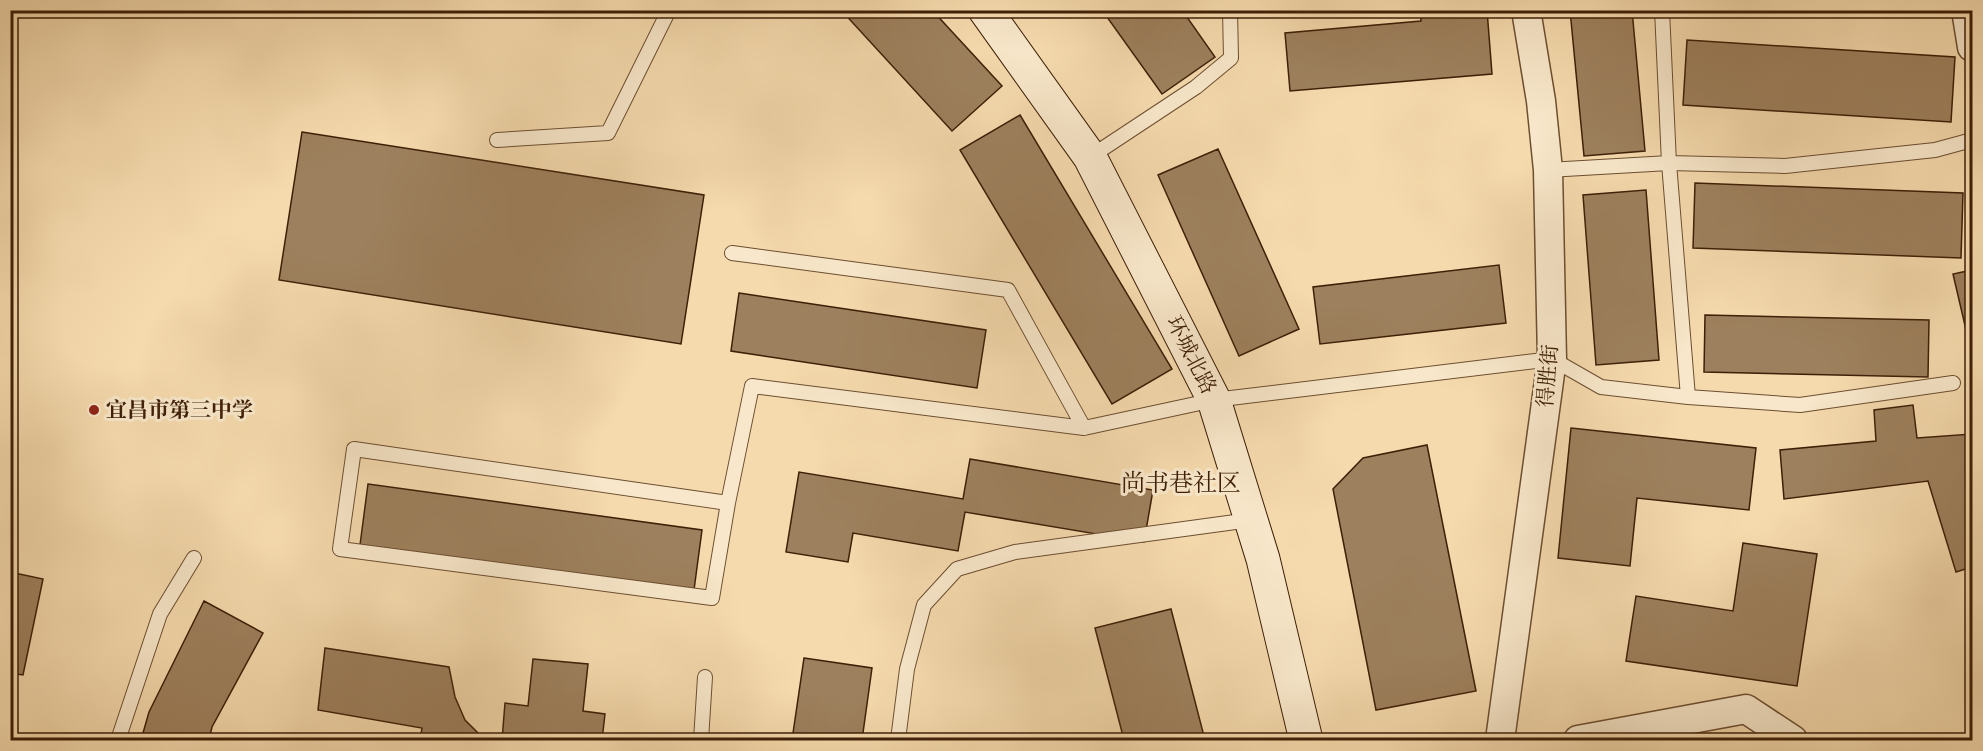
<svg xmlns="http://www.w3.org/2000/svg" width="1983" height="751" font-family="Cardo,'Noto Serif SC',serif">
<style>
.building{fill:#9d805d;stroke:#3e1f07;stroke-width:1.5}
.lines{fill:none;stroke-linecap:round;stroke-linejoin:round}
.service-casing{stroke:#6c4e30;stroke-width:16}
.minor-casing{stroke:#6c4e30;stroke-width:31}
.secondary-casing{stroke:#3e1f07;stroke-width:35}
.service{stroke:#f8e7ca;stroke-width:14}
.minor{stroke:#f8e7ca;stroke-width:28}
.secondary{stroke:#f8e7ca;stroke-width:33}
.poi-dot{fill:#8f2418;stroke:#f8e7ca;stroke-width:2}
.labels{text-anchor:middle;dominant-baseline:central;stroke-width:6;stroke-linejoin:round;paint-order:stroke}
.street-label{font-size:21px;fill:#3e1f07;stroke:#f8e7ca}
.poi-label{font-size:21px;font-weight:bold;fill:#3e1f07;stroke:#f8e7ca;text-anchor:start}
.quarter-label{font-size:24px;fill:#3e1f07;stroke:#f8e7ca}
</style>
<rect width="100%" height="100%" fill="#f5daad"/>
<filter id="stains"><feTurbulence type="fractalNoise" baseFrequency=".00333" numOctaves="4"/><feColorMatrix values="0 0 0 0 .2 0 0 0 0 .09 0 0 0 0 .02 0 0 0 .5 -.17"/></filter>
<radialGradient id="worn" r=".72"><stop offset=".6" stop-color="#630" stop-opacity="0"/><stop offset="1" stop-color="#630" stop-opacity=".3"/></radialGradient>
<path class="building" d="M841 10H932L1002 86 952 131Z
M1102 10H1182L1215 57 1162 94Z
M1420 10H1487L1492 74 1290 91 1285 33 1421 21Z
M1570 10H1632L1645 151 1584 156Z
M1687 40 1955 57 1951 122 1683 105Z
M1020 115 1172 369 1112 404 960 150Z
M302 132 704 195 681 344 279 280Z
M1218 149 1299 329 1239 356 1158 175Z
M1695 183 1963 193 1961 258 1693 248Z
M1646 190 1659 360 1596 365 1583 195Z
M1499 265 1506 323 1320 344 1313 287Z
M1972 270V333L1967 334 1953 274Z
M739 293 986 330 977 388 731 351Z
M1705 315 1929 320 1928 377 1704 372Z
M1913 405 1917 438 1972 434V567L1956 572 1928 481 1784 499 1780 450 1876 441 1874 410Z
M1571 428 1756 448 1749 510 1637 498 1630 566 1558 558Z
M1427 445 1476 691 1376 710 1333 489 1363 458Z
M970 459 1153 490 1144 542 965 512 958 551 853 533 848 562 786 552 799 472 963 499Z
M368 484 702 530 694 590 360 545Z
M1743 543 1817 554 1797 686 1626 661 1636 596 1733 611Z
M10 572 43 579 23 675 10 673Z
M204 601 263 633 212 727 209 740H141L149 712Z
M1171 609 1205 740H1124L1095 628Z
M325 648 449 667 455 697 465 720 485 740H420L422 728 318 710Z
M804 658 872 668 862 740H792Z
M533 659 588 664 583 711 605 714 602 740H502L505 703 528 706Z"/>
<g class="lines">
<defs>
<path id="service" d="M1662 10 1669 163 1688 397
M497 140 608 133 669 10
M1090 157 1196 87 1231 58 1230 10
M1548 170 1669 163 1785 166 1935 150 1972 140
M732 253 1008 290 1084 428
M728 503 712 598 340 549 354 449 728 503 752 386 1084 428 1214 400 1552 359 1601 387 1688 397 1800 405 1953 383
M118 740 160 614 194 558
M701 740 705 677
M898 740 907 669 924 605 957 569 1015 552 1250 520"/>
<path id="minor" d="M1966 10 1972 47
M1500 740 1552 359 1548 170 1541 101 1526 10
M1578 740 1746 709 1793 740"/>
<path id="secondary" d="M985 10 1090 157 1214 400 1263 559 1306 740"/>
</defs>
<use href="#service" class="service-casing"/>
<use href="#minor" class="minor-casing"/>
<use href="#secondary" class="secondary-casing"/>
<use href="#service" class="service"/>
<use href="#minor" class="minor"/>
<use href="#secondary" class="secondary"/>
</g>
<circle class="poi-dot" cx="94" cy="410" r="6"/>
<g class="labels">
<g class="street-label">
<text transform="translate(1191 355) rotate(63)">环城北路</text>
<text transform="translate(1548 376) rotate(-85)">得胜街</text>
</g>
<g class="poi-label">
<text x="106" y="410">宜昌市第三中学</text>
</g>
<g class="quarter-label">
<text x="1181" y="483">尚书巷社区</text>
</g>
</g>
<rect width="1983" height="751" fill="none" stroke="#f5daad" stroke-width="36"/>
<rect x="12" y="12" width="1959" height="727" fill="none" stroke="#3e1f07" stroke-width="3"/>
<rect x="18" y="18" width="1947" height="715" fill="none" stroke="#3e1f07" stroke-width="1.5"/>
<rect width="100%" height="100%" filter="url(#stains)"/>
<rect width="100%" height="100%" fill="url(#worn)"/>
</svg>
